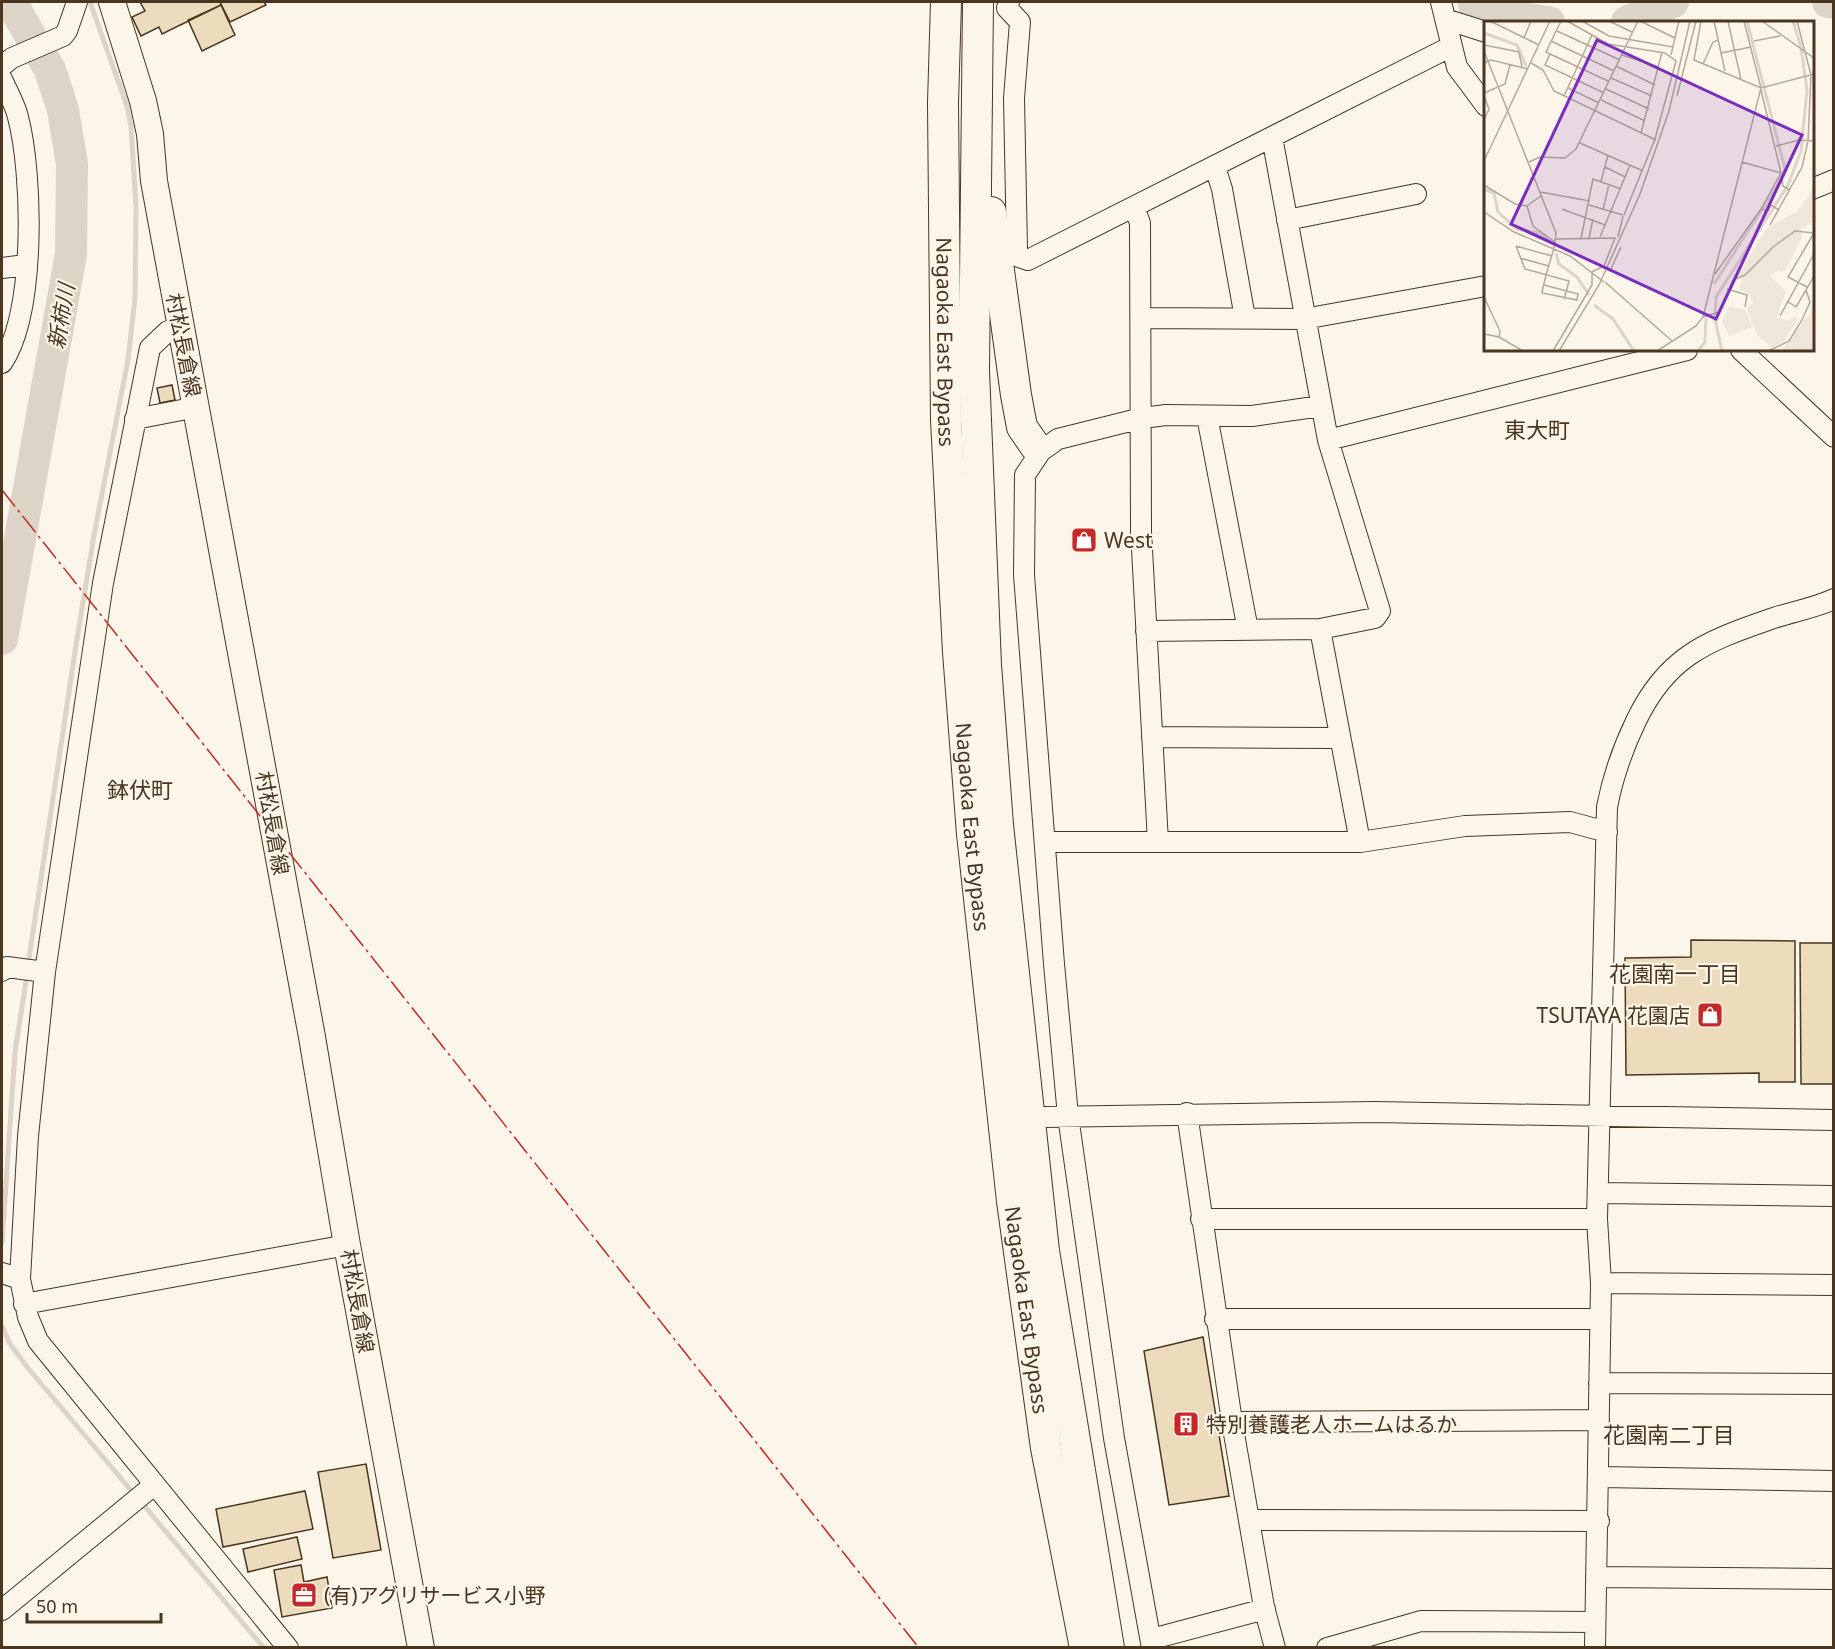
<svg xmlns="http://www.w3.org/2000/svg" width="1835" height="1649" font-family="'Noto Sans','Noto Sans JP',sans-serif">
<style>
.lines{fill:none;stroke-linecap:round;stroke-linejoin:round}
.stream{stroke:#dcd4c6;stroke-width:5}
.river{stroke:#dcd4c6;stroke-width:32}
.building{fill:#ecdcbc;stroke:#4a3520;stroke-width:1.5}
.minor-casing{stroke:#4a3520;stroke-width:22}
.major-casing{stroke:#4a3520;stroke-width:28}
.highway-casing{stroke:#4a3520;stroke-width:32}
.minor{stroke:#fbf6e9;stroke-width:20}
.major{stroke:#fbf6e9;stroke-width:26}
.highway{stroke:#fbf6e9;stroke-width:30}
.power{stroke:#c62828;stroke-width:1.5;stroke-dasharray:21 4.5 3 4.5;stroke-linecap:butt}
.labels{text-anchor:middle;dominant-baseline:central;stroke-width:4.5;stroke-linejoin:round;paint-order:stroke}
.street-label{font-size:21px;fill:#4a3520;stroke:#fbf6e9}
.poi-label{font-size:21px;fill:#4a3520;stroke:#fbf6e9;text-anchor:start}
.water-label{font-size:22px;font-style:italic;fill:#4a3520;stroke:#fbf6e9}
.neighbourhood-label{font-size:22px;fill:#4a3520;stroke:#fbf6e9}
.inset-river{fill:none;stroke:#dcd4c6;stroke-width:3}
.inset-road{fill:none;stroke:#b4a999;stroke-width:1.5}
.view{fill:#7b2cbf;fill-opacity:0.15;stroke:#7b2cbf;stroke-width:3}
.inset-edge{fill:none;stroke:#4a3520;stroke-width:3}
</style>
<rect width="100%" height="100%" fill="#fbf6e9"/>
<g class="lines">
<path class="stream" d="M28 965 76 645 94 535 128 360 135 298 136 207 131 126 127 106 90 2
M2 1243 15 1052 27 975
M2 1326 10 1344 28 1368 264 1648"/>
<path class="river" d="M1828 2 1834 3
M1474 4 1491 14 1549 22
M1627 22 1673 2
M2 639 71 254 72 164 63 110 50 70 11 2"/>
</g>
<path class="building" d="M140 2H220L221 5 162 34 159 27 141 36 132 17 145 11Z
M220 2H264L266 5 230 22Z
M221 5 235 35 202 51 188 20Z
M172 385 175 400 160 403 157 388Z
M1691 940 1795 941V1082H1759V1073L1626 1075 1625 958 1691 957Z
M1800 943H1834V1084H1801Z
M1203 1337 1229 1496 1169 1505 1144 1351Z
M366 1464 381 1550 333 1558 318 1472Z
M305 1491 313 1529 223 1547 216 1509Z
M297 1537 302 1559 248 1572 243 1549Z
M301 1565 304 1582 327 1577 332 1608 282 1617 274 1570Z"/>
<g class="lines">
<defs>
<path id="minor" d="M1009 2 1007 8 1020 22 1014 98 1017 250 1019 257 1028 260 1450 47
M1441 2 1457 67 1486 106
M1445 19 1486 32
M2 66 12 58 63 36 67 31 77 2
M2 79C7 91 15 104 18 117 33 175 36 313 2 363
M1215 167 1222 189 1245 318
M1812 189 1834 180
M1134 207 1140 223 1141 531 1158 842
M1287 220 1416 194
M2 268 26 265
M1141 318 1304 319 1486 286
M181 329 168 331 150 348 103 583 45 972 28 1136 20 1279 28 1317 38 1341 288 1648
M1741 350 1834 437
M1207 416 1248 630
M135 419 197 407
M1328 440 1687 350
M1035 446 1041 451 1025 475 1024 575 1054 964 1068 1116 1114 1438 1152 1648
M1041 451 1058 439 1142 418 1166 415 1252 416 1321 406
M1320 629 1360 842
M1146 631 1320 629 1375 618 1380 611 1328 440 1272 137
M1152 737 1339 738
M1045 842H1360L1465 826 1570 822 1607 832
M2 971 7 967 45 972
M1187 1113 1232 1422 1264 1607 1275 1648
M1045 1117 1374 1112 1834 1120
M1599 1193 1834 1196
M1201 1219H1597
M2 1273 20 1279
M1601 1283 1834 1285
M24 1304 347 1245
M1215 1319H1599
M1599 1383 1834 1384
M1232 1422 1599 1420
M1600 1477 1834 1481
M1251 1520 1599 1521
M1596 1577 1834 1579
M2 1610 154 1485
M1152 1639 1265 1609
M1327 1648 1421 1621 1595 1622
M1595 1648 1601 1283 1597 1219 1607 807C1613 776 1622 750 1636 721 1666 658 1704 642 1768 620 1789 612 1813 609 1834 599"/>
<path id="major" d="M112 2 143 101 150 134 154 181 312 1037 347 1245 421 1648"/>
<g id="highway">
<path id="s1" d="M946 2 943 103 946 420 958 652 972 834 1012 1201 1046 1448 1085 1648"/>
<path d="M978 2 974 371 986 665 998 825 1044 1251 1109 1648"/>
<path d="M991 212 1016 395 1022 427 1035 446"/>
</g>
</defs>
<use href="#minor" class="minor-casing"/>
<use href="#major" class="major-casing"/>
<use href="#highway" class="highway-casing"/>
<use href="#minor" class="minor"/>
<use href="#major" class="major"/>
<use href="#highway" class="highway"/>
<path class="power" d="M2 490 919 1648"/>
</g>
<defs>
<symbol id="shop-square" viewBox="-11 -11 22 22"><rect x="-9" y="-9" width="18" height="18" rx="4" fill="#c62828" stroke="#fbf6e9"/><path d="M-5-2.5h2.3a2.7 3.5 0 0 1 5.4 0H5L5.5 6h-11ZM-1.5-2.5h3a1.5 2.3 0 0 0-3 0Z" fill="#fff"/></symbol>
<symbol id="building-square" viewBox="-11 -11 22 22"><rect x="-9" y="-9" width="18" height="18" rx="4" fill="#c62828" stroke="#fbf6e9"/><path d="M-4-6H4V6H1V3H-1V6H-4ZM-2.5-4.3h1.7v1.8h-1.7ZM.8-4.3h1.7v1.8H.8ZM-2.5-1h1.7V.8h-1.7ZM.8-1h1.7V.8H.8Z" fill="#fff"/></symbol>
<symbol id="office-square" viewBox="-11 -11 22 22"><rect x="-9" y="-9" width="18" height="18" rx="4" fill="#c62828" stroke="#fbf6e9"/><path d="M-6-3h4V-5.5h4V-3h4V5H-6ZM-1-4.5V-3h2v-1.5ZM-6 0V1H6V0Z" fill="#fff"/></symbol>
</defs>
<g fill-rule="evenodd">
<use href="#shop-square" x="1069" y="525" width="30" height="30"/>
<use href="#shop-square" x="1695" y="1000" width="30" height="30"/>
<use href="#building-square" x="1171" y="1409" width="30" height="30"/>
<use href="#office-square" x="289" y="1580" width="30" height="30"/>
</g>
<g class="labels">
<g class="street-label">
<text stroke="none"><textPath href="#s1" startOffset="340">Nagaoka East Bypass</textPath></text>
<text transform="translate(184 345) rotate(79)">村松長倉線</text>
<text transform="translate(273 823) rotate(80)">村松長倉線</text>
<text stroke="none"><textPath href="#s1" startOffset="826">Nagaoka East Bypass</textPath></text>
<text transform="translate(358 1301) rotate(80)">村松長倉線</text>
<text stroke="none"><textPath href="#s1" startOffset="1312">Nagaoka East Bypass</textPath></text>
</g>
<g class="poi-label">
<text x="1104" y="540">West</text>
<text x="1690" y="1015" text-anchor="end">TSUTAYA 花園店</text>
<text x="1206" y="1424">特別養護老人ホームはるか</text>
<text x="324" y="1595">(有)アグリサービス小野</text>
</g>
<g class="water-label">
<text transform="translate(60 316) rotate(-80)">新柿川</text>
</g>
<g class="neighbourhood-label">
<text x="1537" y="429">東大町</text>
<text x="140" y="789">鉢伏町</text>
<text x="1675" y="973">花園南一丁目</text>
<text x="1669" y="1434">花園南二丁目</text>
</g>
</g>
<g transform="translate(1484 21)">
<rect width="330" height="330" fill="#fbf6e9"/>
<path d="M330 150V200L317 209 318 217 300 251 295 249 286 255 302 270 293 295 302 300 311 296 314 299 299 321 288 326 273 314 263 288 269 281 265 273 255 269 258 259 254 253 283 207 313 191 328 170ZM330 274V330H297L326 292ZM245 286 262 289 268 306 245 315 238 300Z" fill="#ede6d9"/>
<path class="inset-river" d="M263 0 301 148 299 155M0 12 33 24 42 45M0 168 10 172 14 191 33 208 55 212 67 221M72 232 75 243 93 256 105 274M230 263 297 159M110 284 129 298 150 330M214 330 221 321 222 297M238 330 231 298 232 276 304 164 317 130 323 69 317 26 309 0"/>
<path class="inset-road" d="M6 0 55 24M77 0 62 31 66 33 61 44 120 72M83 0 124 23 181 32 192 40 171 118 140 194M98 0 125 15 189 26M125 0 148 11M156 0 191 17M217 0 210 39 277 67 330 53M230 0 241 50M244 0 257 59M278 0 330 37M73 10 136 39M40 17 47 0M67 20 130 50M270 20 296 15M0 24 35 31 38 46M0 30 72 212 70 227 62 254 58 271V272L93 279 94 273 60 264M237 32 267 26M66 33 124 60M138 34 175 46M187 34 195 0M0 42 7 39 44 48M47 42 59 49 70 70 172 119M219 43 229 21 234 19M132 45 171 64M127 57 168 75M84 67 115 82M122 68 165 88M0 72 21 63 26 44M0 75 5 88 0 99M80 75 108 14M193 75 212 0M117 79 161 100M157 112 178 31M96 122 159 150M292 125 315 119 330 120M0 140 66 0M45 141 56 136 81 137 92 128 154 0M258 141 297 152M121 146 141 156M297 155 299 165 306 169M117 160 124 134M0 164 31 183 43 185 58 174M56 171 106 180M105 184 139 194M43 185 49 205 71 221M78 188 121 204M277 188 284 190 287 184 295 189M119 189 125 163M0 191 30 211 86 235 120 261M286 204 318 146 324 120 327 54 313 0M116 216 146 144M134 216 139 195M97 217 109 158 137 168M105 217 109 198M32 225 41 248 85 260 80 279M32 225 68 235M36 237 65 245M126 250 137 226M231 253 277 188 297 152 277 69M121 261 188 320M323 266 304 256 330 212M243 268 263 274 261 286M0 276 16 310 15 316M303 280 312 286 322 269M296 295 330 233M219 296 235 291 249 259 261 254 289 226 311 210 330 212M0 313 15 316 39 330M69 330 108 264V251L120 245 131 217 72 218M75 330 115 264 156 173 185 90 206 0M173 330 212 305 219 296 277 67 260 0M284 330 305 320 318 299 326 281 322 269 330 255"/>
<path class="view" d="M113 19 318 114 232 298 27 203Z"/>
<rect width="330" height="330" class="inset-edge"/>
</g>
<rect width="1835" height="1649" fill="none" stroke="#4a3520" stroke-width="6"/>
<path d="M27 1613v9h134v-9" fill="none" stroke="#4a3520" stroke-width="3"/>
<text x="36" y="1613" font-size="18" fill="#4a3520" stroke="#fbf6e9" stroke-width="4.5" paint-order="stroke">50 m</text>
</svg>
